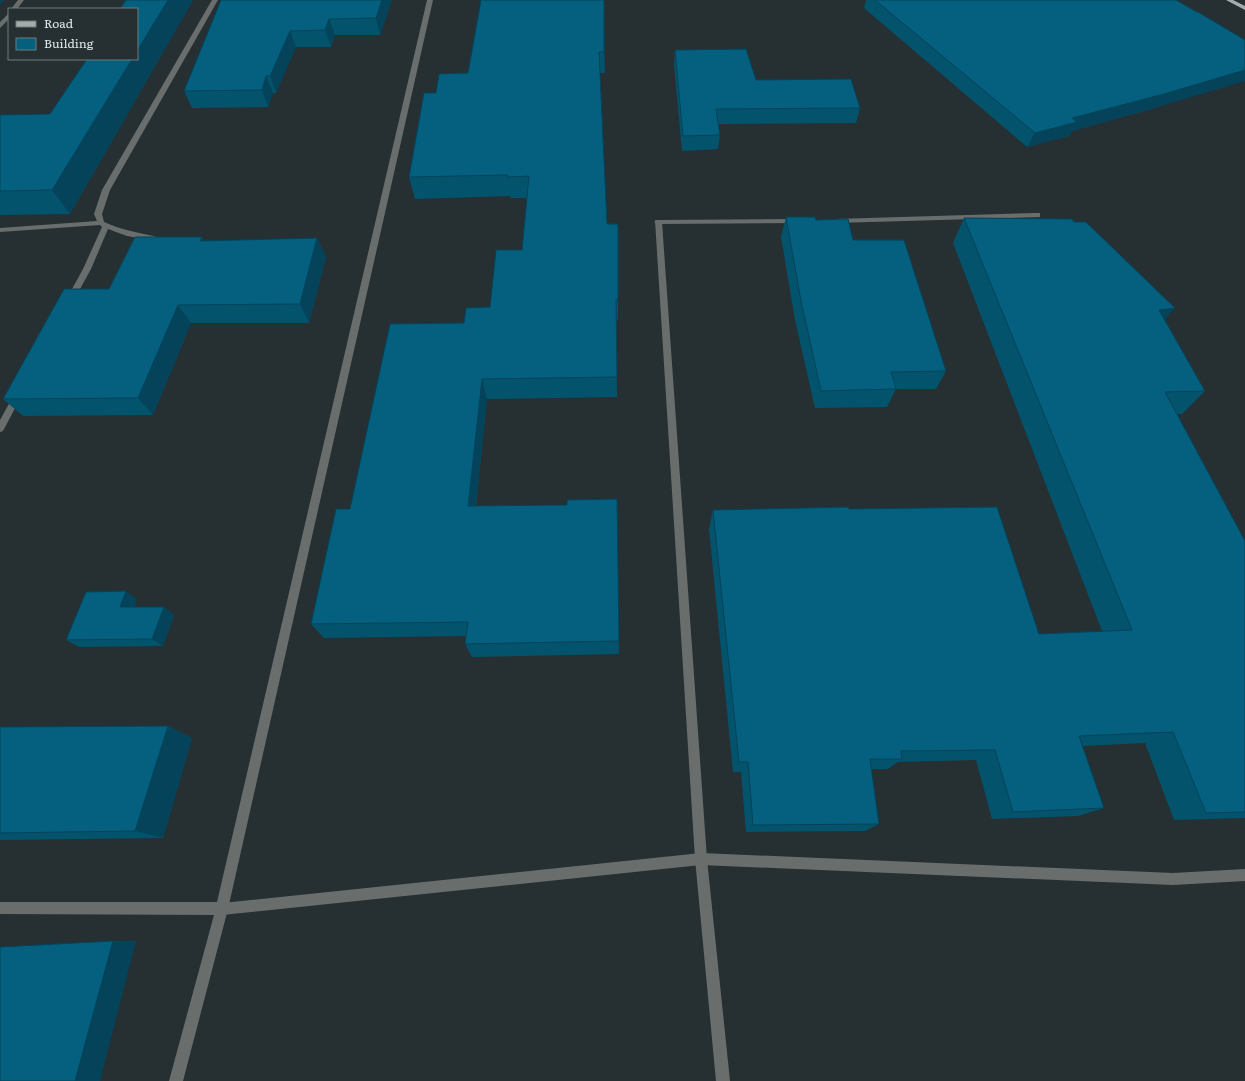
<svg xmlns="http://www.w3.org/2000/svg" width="1245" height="1081" font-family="Literata,serif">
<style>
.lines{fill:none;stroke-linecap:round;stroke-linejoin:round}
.lane{fill:#696e6d;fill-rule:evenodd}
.street{fill:#696e6d;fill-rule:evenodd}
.primary{fill:#a3aeab;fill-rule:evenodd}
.wall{fill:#04536d}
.shaded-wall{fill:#044359}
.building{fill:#05607f;stroke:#044359}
</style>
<rect width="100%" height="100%" fill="#263032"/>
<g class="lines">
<path class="lane" d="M1037 213H1040V217L835 223 831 221 835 219Z
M797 219 801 221 800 223 658 224 654 222 658 220Z
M701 853 1173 873 1245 869V881L1173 885 701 865 222 915 217 914 216 909 217 904 222 903Z"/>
<path class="street" d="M18 0H24L17 9H11Z
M212 0H218L110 190 102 214 104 222C122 230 139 233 158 237L159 239 155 241 127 236 108 229 91 269 74 300 73 302H67L66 300 83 269 102 227 100 225 0 232V228L97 221 94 214 102 190Z
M427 0H433L228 909 183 1081H169L214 915 0 914V902H217Z
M9 13V19L0 28V22Z
M655 220H658L662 222 707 859 730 1081H716L695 859Z
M18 392 22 395 3 431 0 432V420L15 393Z"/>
<path class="primary" d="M1226 0H1233L1245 6V10Z"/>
</g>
<path class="wall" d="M126 0H193L70 214 0 215V115L50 114Z
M221 0H392L380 35H335L331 47H296L276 93H273L268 107 192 108 184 91Z
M604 0 605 73H600L607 224H618V320H616L617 397 487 399 476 506 567 505 617 499 619 654 472 657 465 644 466 636 324 638 311 624 350 509 464 323 490 307 522 250 527 198H511L510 196 415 199 409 177 436 93 468 73Z
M866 0H1176L1155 108 1072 131 1069 136 1027 147 864 8Z
M675 50 756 80 860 108 856 123 718 124 720 135 718 149 682 151 674 64Z
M786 217 816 220 946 371 936 389H896L887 407 815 408 795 320 781 237Z
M964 218 1074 222 1164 320 1205 391 1182 414H1177L1245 541V818L1174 820 1145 743 1082 746 1104 808 1078 816 992 819 976 760 898 762 888 769H871L879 824 865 831 746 832 741 772H733L709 529 713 510 849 509 1039 634 1102 631 953 243Z
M202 237 204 241 317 238 326 257 309 323H191L153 415 23 416 3 399 109 289Z
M137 599 134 607H164L174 615 163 646 79 647 66 640Z
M168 726 192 738 163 838 0 840V727Z"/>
<path class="shaded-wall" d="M0 0H4L0 5Z
M168 0H193L70 214 52 190 132 59H137V51Z
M382 0H392L380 35 376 18Z
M604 0 605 73 604 52Z
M329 19 335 35 331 47 325 30Z
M290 31 296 47 276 93 270 76Z
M1245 70V81L1155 108 1072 131 1069 136 1027 147 1035 133 1072 118Z
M266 76 273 93 268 107 262 90Z
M202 237 213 256 200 241Z
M317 238 326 257 309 323 300 304Z
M178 305 191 323 153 415 138 398Z
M1175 308 1155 331 1159 310Z
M482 379 487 399 474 523 468 506Z
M126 591 137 599 131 615 120 607Z
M164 607 174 615 163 646 152 639Z
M168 726 192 738 163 838 135 831Z
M113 941H136L100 1081H75Z"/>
<path class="building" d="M126 0H168L137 51V9H120Z
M221 0H382L376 18 329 19 325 30 290 31 270 76H266L262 90 184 91Z
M481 0H604V52H599L607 224H618V299H616L617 377 482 379 468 506 567 505V500L617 499 619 641 465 644 468 622 311 624 336 509H350L390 324 464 323 466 308 490 307 496 250H522L529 176 507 177 508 175 409 177 424 93H436L439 74 468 73Z
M875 0H1176L1197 12H1198L1245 40V70L1164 94 1072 118 1077 122 1035 133Z
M746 49 756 80 851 79 860 108 716 109 720 135 683 136 675 50Z
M87 59H132L52 190 0 191V115L50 114Z
M786 217H815L816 220 848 219 853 240H904L946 371 891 372 896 389 821 391 801 301Z
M964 218 1072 219 1074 222H1086L1175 308 1159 310 1205 391 1165 392 1245 541V812L1206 813 1173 732 1079 736 1104 808 1013 812 995 750 901 751 902 759H870L879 824 753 825 748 762H739L713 510 848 507 849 509 997 507 1039 634 1132 630Z
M135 237H202L200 241 317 238 300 304 178 305 138 398 3 399 64 289H109Z
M126 591 120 607H164L152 639 66 640 86 592Z
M168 726 135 831 0 833V727Z
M113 941 75 1081H0V947Z"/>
<rect x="8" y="8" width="130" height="52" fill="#263032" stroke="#717a7b"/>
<rect x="16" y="21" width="20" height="6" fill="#a3aeab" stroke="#717a7b"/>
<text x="44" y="28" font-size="12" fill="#e1e8e9">Road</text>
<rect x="16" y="38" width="20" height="12" fill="#05607f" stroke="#717a7b"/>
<text x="44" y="48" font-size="12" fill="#e1e8e9">Building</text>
</svg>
